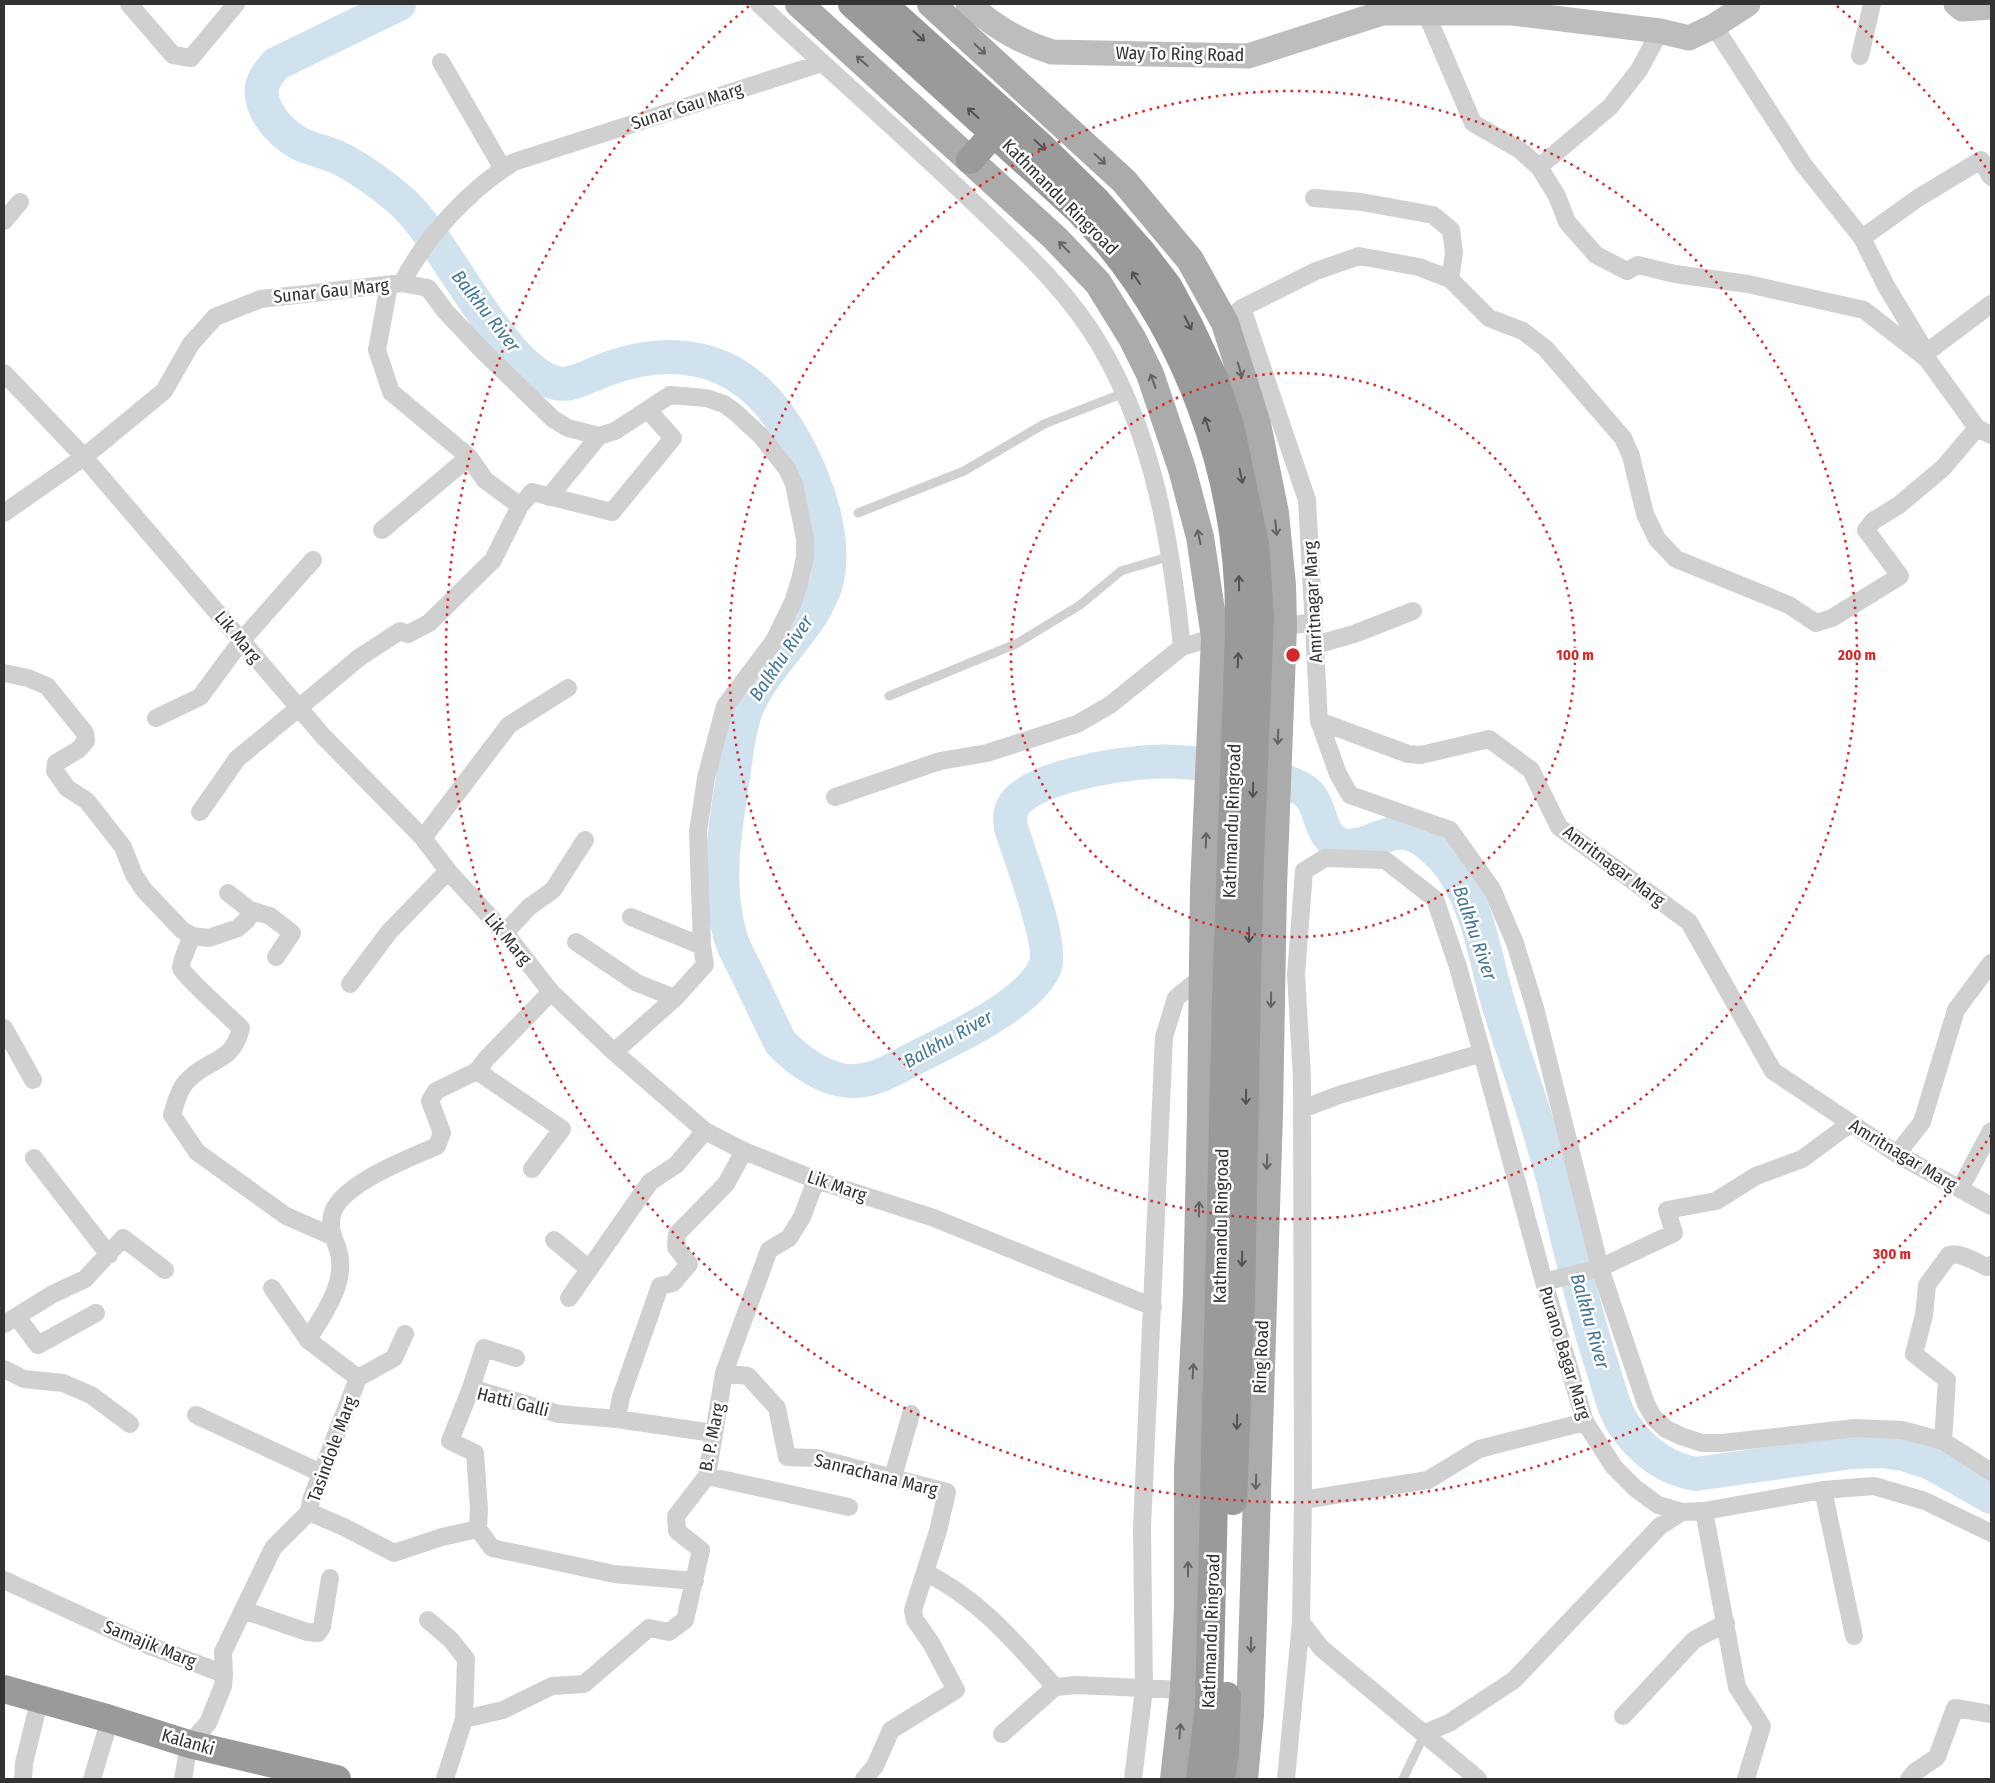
<svg xmlns="http://www.w3.org/2000/svg" width="1995" height="1783" font-family="'Fira Sans Condensed',sans-serif">
<style>
.lines{fill:none;stroke-linecap:round;stroke-linejoin:round}
.river{stroke:#cfe2ee;stroke-width:34}
.lane{stroke:#d0d0d0;stroke-width:9}
.street{stroke:#d0d0d0;stroke-width:18}
.secondary{stroke:#bdbdbd;stroke-width:25}
.primary{stroke:#ababab;stroke-width:28}
.highway{stroke:#9a9a9a;stroke-width:28}
.oneway{stroke:#525252}
.oneway2{stroke:#636363}
.ring{fill:none;stroke:#d62828;stroke-width:2.5;stroke-dasharray:2.5 5}
.labels{text-anchor:middle;dominant-baseline:central;stroke-width:5;stroke-linejoin:round;paint-order:stroke}
.street-label{font-size:18px;fill:#333;stroke:#fff}
.water-label{font-size:19px;font-style:italic;fill:#3f7597;stroke:#fff}
.centre{fill:#d62828;stroke:#fff;stroke-width:2.5}
.ring-label{font-size:15px;text-anchor:middle;font-weight:bold;fill:#d62828;stroke:#fff;stroke-width:5;stroke-linejoin:round;paint-order:stroke}
</style>
<rect width="100%" height="100%" fill="#fff"/>
<g class="lines">
<path class="river" d="M399 4 276 64C270 71 264 78 262 87 259 110 280 132 298 143 310 149 325 152 337 157 360 168 381 184 400 200 446 239 501 369 556 383 571 387 588 376 602 371 656 350 713 350 757 391 799 430 840 523 827 580 825 591 818 603 813 612 793 645 755 679 744 716 738 735 736 757 733 777 725 829 715 883 730 935 733 948 741 961 747 973 758 996 769 1019 780 1042 798 1061 828 1083 856 1081 878 1080 899 1066 919 1056 953 1039 1029 1004 1045 967 1054 945 1019 853 1011 828 1010 819 1009 812 1014 805 1031 777 1118 764 1149 762 1185 759 1271 771 1302 789 1324 801 1316 838 1342 845 1351 848 1362 844 1371 841 1381 837 1394 831 1406 833 1423 836 1442 855 1452 869 1478 907 1485 956 1497 999 1515 1061 1539 1121 1554 1183 1569 1243 1582 1304 1601 1363 1608 1383 1612 1407 1624 1425 1642 1451 1665 1469 1696 1474L1852 1452 1880 1451 1904 1454 1931 1463 1991 1497"/>
<path class="lane" d="M858 513 964 471 1044 424 1124 393
M889 696 1016 644 1080 605 1121 571 1171 556
M1403 1779 1425 1733"/>
<path class="street" d="M129 4 173 55 191 58 236 4
M759 4C829 70 901 133 971 200 1018 245 1068 290 1101 347 1154 438 1171 543 1182 647
M1426 13 1473 123 1520 150 1539 167 1557 196 1567 222 1596 255 1627 271 1638 265 1675 274 1748 284 1864 310 1927 359 1977 428
M1714 26 1803 164 1862 238
M1860 56 1872 4
M441 62 503 169
M1539 167 1610 107 1639 70 1660 31
M1314 198 1362 202 1433 215 1451 230 1454 253 1450 279
M4 221 20 202
M402 283 428 288 446 312 482 350 553 419 568 428 599 436 615 431 670 395 706 398 724 404 735 412 761 436 787 469 794 484 805 539V557L800 580 793 602 774 641 725 706 706 778 698 832 702 946 705 965 675 998 614 1052
M389 285 377 350 391 392 469 457 485 480 520 506 532 492 612 512 673 438 648 410
M1242 308 1307 500 1319 721 1408 754 1421 755 1489 739 1531 770 1559 827 1689 922 1773 1071 1897 1154 1991 1206
M1233 316 1242 308 1316 271 1359 256 1419 267 1450 279 1489 318 1523 331 1545 348 1623 438 1631 456 1645 514 1657 539 1676 559 1789 605 1816 623 1832 618 1900 576 1866 530 1873 521 1899 505 1943 468 1977 428 1991 435
M1926 353 1991 304
M1927 354 1886 286 1862 238 1918 198 1981 160 1991 177
M4 373 84 457 323 736 423 838 448 871 505 933 551 992 614 1052 705 1131 744 1151 816 1180 934 1218 1153 1307
M549 497 599 436
M4 513 84 457 164 391 191 344 215 317 261 299 402 283C426 236 470 189 514 162L822 63
M382 530 469 457
M1273 628 1314 622
M1315 645 1354 634 1413 611
M4 673 28 678 47 686 85 733 86 741 78 750 56 763 55 771 67 788 87 801 123 847 134 875 144 890 182 930 192 936 209 938 238 928 247 920 250 910 228 893
M156 718 200 697 242 640 313 560
M1319 721 1338 774 1350 795 1450 830 1492 889 1515 943 1535 1008 1600 1268 1646 1404 1654 1418 1666 1429 1681 1436 1702 1443H1722L1855 1428 1902 1430 1943 1441 1947 1380 1914 1354 1924 1315 1927 1285 1949 1255C1961 1252 1976 1262 1987 1267L1991 1265
M835 797 940 761 987 753 1077 724 1110 705 1182 647 1222 635
M200 812 237 759 360 657 400 631 408 634 429 623 493 560 520 506
M423 838 509 725 568 688
M250 910 270 916 292 933 276 957
M631 917 702 946
M505 933 529 907 553 890 585 840
M192 936C190 941 180 964 181 968 181 973 233 1020 241 1028 232 1064 211 1057 189 1079 179 1088 176 1102 172 1115L197 1152 286 1216 332 1236
M576 942 637 983 675 998
M350 984 389 932 448 871
M4 1028 33 1080
M477 1071 562 1129 532 1169
M1302 1109 1339 1095 1482 1053 1544 1282 1585 1422 1614 1467 1635 1488 1658 1505 1682 1512 1704 1511 1823 1490 1874 1486 1925 1501 1991 1533
M1897 1154 1922 1122 1956 1010 1991 963
M34 1158 109 1255
M1960 1189 1991 1131
M554 1240 588 1268
M1544 1282 1600 1268 1674 1233 1667 1210 1716 1201 1756 1176 1802 1159 1851 1123
M272 1288 308 1340
M569 1298 650 1182 676 1165 705 1131
M17 1317 38 1345 96 1313
M4 1324 53 1294 85 1279 123 1238 165 1270
M4 1369 24 1379 63 1383 91 1395 130 1424
M724 1373 748 1376 777 1408 787 1457 816 1458 947 1492 938 1531 913 1610 915 1620 931 1643 956 1690 891 1730 875 1766 864 1779
M358 1378 394 1358 405 1334
M471 1388 484 1348 516 1358
M196 1415 323 1474
M617 1419 621 1397 660 1286 673 1283 689 1264 676 1247 677 1234 726 1184 744 1151
M1943 1441 1991 1472
M707 1476 849 1507
M893 1477 911 1414
M1823 1490 1854 1636
M1303 1500 1428 1480 1479 1449 1585 1422
M1704 1511 1737 1687 1762 1726 1746 1779
M309 1512 344 1527 394 1553 442 1537 478 1529 479 1509 475 1453 450 1441 471 1388 559 1414 617 1419 713 1433
M478 1529 492 1548 614 1574 695 1581
M926 1573C978 1598 1017 1644 1055 1687L1077 1685 1184 1690
M4 1580 132 1639 224 1674 223 1686 208 1723 189 1744 183 1779
M243 1610 307 1632 318 1633 322 1627 330 1578
M428 1620 451 1640 466 1659 464 1719
M1301 1622 1321 1648 1478 1779
M224 1674 223 1652 273 1548 309 1512 311 1500 358 1378 308 1340C322 1316 343 1289 340 1260 339 1243 326 1232 333 1212 343 1183 410 1158 437 1146L442 1133 430 1101 436 1091 477 1071 486 1059 551 992
M1623 1716 1694 1640 1726 1623
M1425 1733 1449 1723 1514 1680 1660 1526 1682 1512
M1002 1734 1055 1687
M23 1779 24 1763 40 1698
M92 1779 110 1719
M445 1779 464 1719 503 1710 552 1686 584 1684 649 1628 669 1632 685 1620 701 1550 677 1531 676 1516 707 1476 724 1373 769 1250 789 1238 802 1217 816 1180
M1133 1779 1144 1689 1142 1528 1164 1037 1176 998 1203 976
M1286 1779 1301 1622 1303 1500 1302 1078 1296 975 1304 871 1325 858 1385 860 1435 899 1458 967 1482 1053
M1909 1779 1915 1772 1937 1757 1955 1708 1991 1714"/>
<path class="secondary" d="M968 4C996 27 1017 41 1052 52L1248 56 1382 13H1512L1660 31 1689 38 1714 26 1748 4
M1956 4 1962 9 1991 7"/>
<path class="primary" d="M799 4 1055 238 1098 283 1132 338 1150 374 1182 469 1200 537 1215 637 1204 889 1201 1113 1197 1294 1188 1469V1607L1184 1690 1174 1779
M931 4 1124 181 1190 260 1225 323 1257 424 1275 513 1282 585 1283 627 1273 887 1269 1114 1250 1715 1244 1779"/>
<path class="highway" d="M852 4 1080 212C1187 323 1242 478 1239 632L1226 999 1209 1707 1200 1779
M883 4 1041 146 1097 201 1142 252 1168 286 1189 325 1214 378 1230 426 1255 544 1260 617 1249 886 1241 1299 1233 1501
M970 160 1006 120
M4 1689 110 1719 189 1744 337 1779
M1221 1779 1225 1753 1227 1696"/>
</g>
<defs><path id="oneway-shaft" d="M-6 0H5M1.5-3L5.5 0L1.5 3" fill="none" stroke-width="1.6" stroke-linecap="round" stroke-linejoin="round" transform="scale(1.25)"/></defs>
<g class="oneway">
<use href="#oneway-shaft" transform="translate(919 36) rotate(42)"/>
<use href="#oneway-shaft" transform="translate(973 113) rotate(-138)"/>
<use href="#oneway-shaft" transform="translate(1040 145) rotate(43)"/>
<use href="#oneway-shaft" transform="translate(1136 278) rotate(-124)"/>
<use href="#oneway-shaft" transform="translate(1188 323) rotate(63)"/>
<use href="#oneway-shaft" transform="translate(1207 424) rotate(-108)"/>
<use href="#oneway-shaft" transform="translate(1241 476) rotate(78)"/>
<use href="#oneway-shaft" transform="translate(1239 583) rotate(-91)"/>
<use href="#oneway-shaft" transform="translate(1238 660) rotate(-87)"/>
<use href="#oneway-shaft" transform="translate(1253 790) rotate(92)"/>
<use href="#oneway-shaft" transform="translate(1249 935) rotate(91)"/>
<use href="#oneway-shaft" transform="translate(1246 1097) rotate(91)"/>
<use href="#oneway-shaft" transform="translate(1242 1259) rotate(91)"/>
<use href="#oneway-shaft" transform="translate(1237 1422) rotate(92)"/>
</g>
<g class="oneway2">
<use href="#oneway-shaft" transform="translate(980 49) rotate(43)"/>
<use href="#oneway-shaft" transform="translate(862 61) rotate(-139)"/>
<use href="#oneway-shaft" transform="translate(1100 159) rotate(43)"/>
<use href="#oneway-shaft" transform="translate(1064 247) rotate(-134)"/>
<use href="#oneway-shaft" transform="translate(1240 370) rotate(73)"/>
<use href="#oneway-shaft" transform="translate(1153 381) rotate(-110)"/>
<use href="#oneway-shaft" transform="translate(1276 528) rotate(84)"/>
<use href="#oneway-shaft" transform="translate(1199 537) rotate(-102)"/>
<use href="#oneway-shaft" transform="translate(1278 737) rotate(92)"/>
<use href="#oneway-shaft" transform="translate(1206 840) rotate(-88)"/>
<use href="#oneway-shaft" transform="translate(1271 1000) rotate(91)"/>
<use href="#oneway-shaft" transform="translate(1267 1162) rotate(92)"/>
<use href="#oneway-shaft" transform="translate(1199 1209) rotate(-89)"/>
<use href="#oneway-shaft" transform="translate(1193 1371) rotate(-87)"/>
<use href="#oneway-shaft" transform="translate(1256 1482) rotate(92)"/>
<use href="#oneway-shaft" transform="translate(1188 1569) rotate(-90)"/>
<use href="#oneway-shaft" transform="translate(1251 1645) rotate(91)"/>
<use href="#oneway-shaft" transform="translate(1180 1731) rotate(-85)"/>
</g>
<g class="ring">
<circle cx="1293" cy="655" r="282"/>
<circle cx="1293" cy="655" r="564"/>
<path d="M1991 1135A847 847 0 1 1 749 6M1837 6A847 847 0 0 1 1991 175"/>
</g>
<g class="labels">
<g class="street-label">
<text transform="translate(1180 54) rotate(1)">Way To Ring Road</text>
<text transform="translate(687 106) rotate(-18)">Sunar Gau Marg</text>
<text transform="translate(1060 197) rotate(45)">Kathmandu Ringroad</text>
<text transform="translate(331 291) rotate(-6)">Sunar Gau Marg</text>
<text transform="translate(1313 602) rotate(-93)">Amritnagar Marg</text>
<text transform="translate(238 637) rotate(50)">Lik Marg</text>
<text transform="translate(1232 821) rotate(-88)">Kathmandu Ringroad</text>
<text transform="translate(1614 866) rotate(37)">Amritnagar Marg</text>
<text transform="translate(508 939) rotate(50)">Lik Marg</text>
<text transform="translate(1903 1155) rotate(31)">Amritnagar Marg</text>
<text transform="translate(837 1186) rotate(19)">Lik Marg</text>
<text transform="translate(1221 1226) rotate(-89)">Kathmandu Ringroad</text>
<text transform="translate(1565 1353) rotate(73)">Purano Bagar Marg</text>
<text transform="translate(1261 1357) rotate(-88)">Ring Road</text>
<text transform="translate(513 1402) rotate(14)">Hatti Galli</text>
<text transform="translate(712 1437) rotate(-79)">B. P. Marg</text>
<text transform="translate(332 1449) rotate(-70)">Tasindole Marg</text>
<text transform="translate(876 1475) rotate(14)">Sanrachana Marg</text>
<text transform="translate(1211 1631) rotate(-88)">Kathmandu Ringroad</text>
<text transform="translate(150 1644) rotate(22)">Samajik Marg</text>
<text transform="translate(188 1742) rotate(16)">Kalanki</text>
</g>
<g class="water-label">
<text transform="translate(486 311) rotate(52)">Balkhu River</text>
<text transform="translate(781 658) rotate(-56)">Balkhu River</text>
<text transform="translate(1475 933) rotate(71)">Balkhu River</text>
<text transform="translate(948 1039) rotate(-29)">Balkhu River</text>
<text transform="translate(1590 1321) rotate(74)">Balkhu River</text>
</g>
</g>
<circle cx="1293" cy="655" r="8" class="centre"/>
<g class="ring-label">
<text x="1575" y="660">100 m</text>
<text x="1857" y="660">200 m</text>
<text x="1892" y="1259">300 m</text>
</g>
<rect width="1995" height="1783" fill="none" stroke="#333333" stroke-width="10"/>
</svg>
